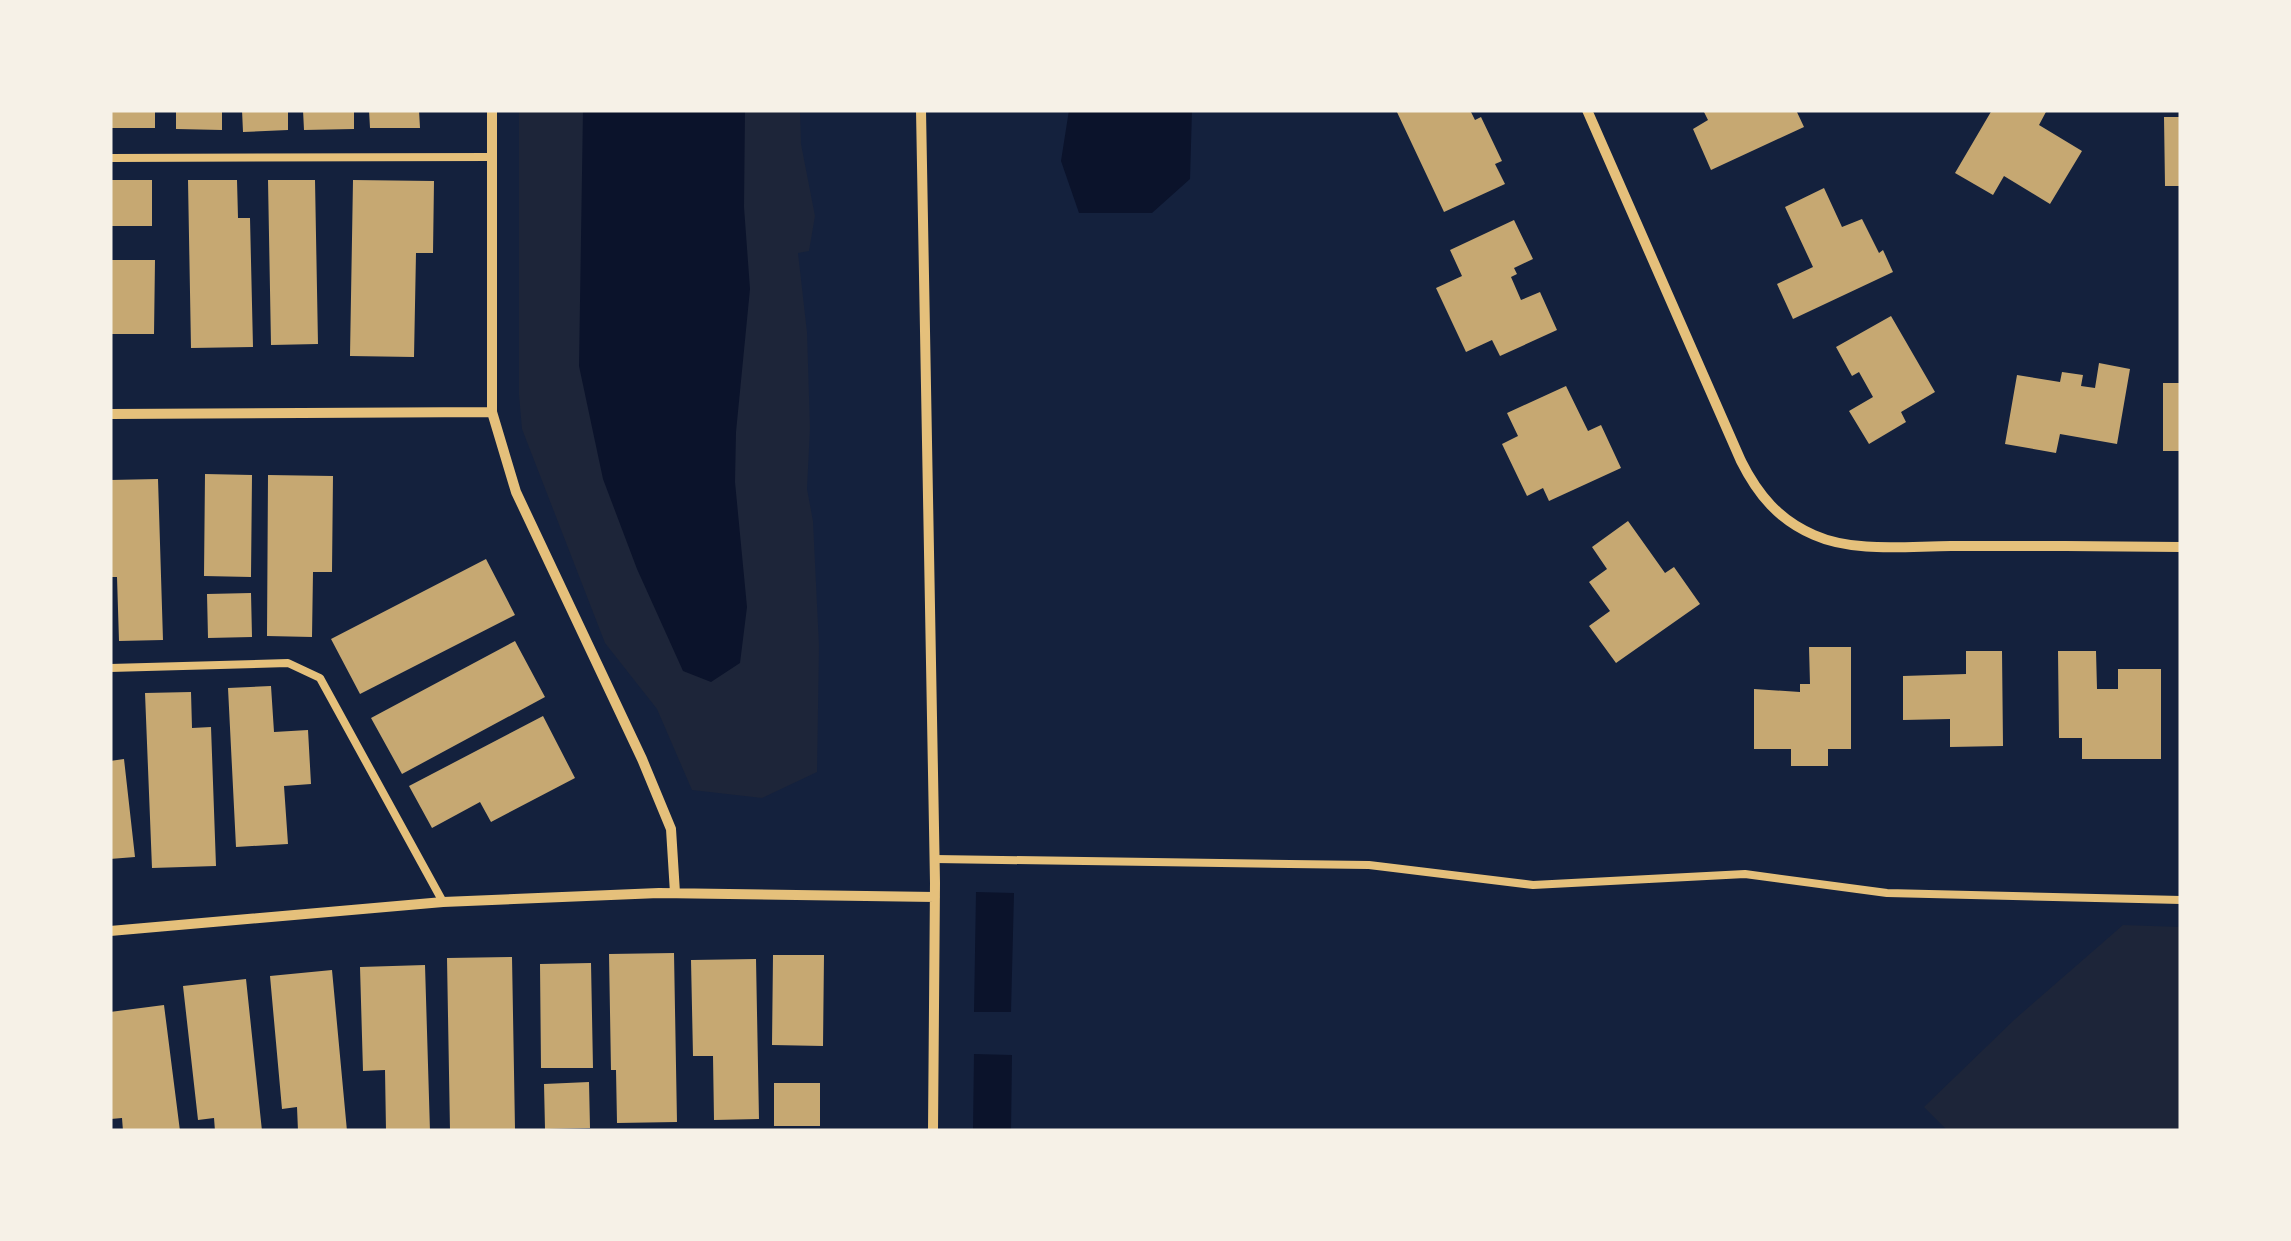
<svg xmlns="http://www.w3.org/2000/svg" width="2291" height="1241" font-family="'Times New Roman',serif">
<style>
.green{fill:#1d2539}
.water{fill:#0b132b}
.building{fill:#c6a872}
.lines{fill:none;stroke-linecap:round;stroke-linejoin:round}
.service{stroke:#e5c07b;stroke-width:8}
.minor{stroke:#e5c07b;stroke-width:10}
</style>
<rect width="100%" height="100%" fill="#14213d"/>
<path class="green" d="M519 110H800L801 144 815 216 809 251 798 253 807 332 810 428 807 489 813 521 819 646 817 772 762 798 692 790 657 709 605 643 522 429 519 395Z
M2123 925 2181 927V1131H1948L1924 1107 2014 1020Z"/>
<path class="water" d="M583 110H745L744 207 750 289 736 432 735 482 747 607 740 663 711 682 683 671 637 569 603 479 579 366Z
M1069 110H1192L1190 179 1152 213H1079L1061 161Z
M976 892 1014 893 1011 1012H974Z
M974 1054 1012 1055 1011 1131H973Z"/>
<path class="building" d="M110 110H155V128H110Z
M176 110H222V130L176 129Z
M242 110H288V130L243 132Z
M303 110H354V129L304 130Z
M369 110H419L420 128H370Z
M1396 110H1470L1475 120 1481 117 1502 161 1495 164 1505 184 1444 212Z
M1703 110H1796L1804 127 1711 170 1693 129 1708 120Z
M1992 110H2047L2039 125 2082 151 2050 204 2004 176 1993 195 1955 173Z
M2164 117H2181V186H2165Z
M110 180H152V226H110Z
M188 180H237L238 218H250L253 347 191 348Z
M268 180H315L318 344 271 345Z
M353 180 434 181 433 253H416L414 357 350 356Z
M1824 188 1842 227 1862 219 1879 253 1883 250 1893 272 1793 319 1777 284 1813 267 1785 207Z
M1514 220 1533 259 1514 268 1517 274 1511 277 1521 300 1540 292 1557 330 1500 356 1492 340 1466 352 1436 288 1462 276 1450 250Z
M110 260H155L154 334H110Z
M1891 316 1935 392 1901 412 1906 422 1869 444 1849 411 1873 397 1859 372 1852 376 1836 347Z
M2099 363 2130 369 2117 444 2060 434 2056 453 2005 444 2017 375 2060 382 2062 372 2083 375 2081 386 2095 388Z
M2163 383H2181V451H2163Z
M1566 386 1588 431 1601 425 1621 468 1549 501 1543 488 1527 496 1502 444 1518 436 1507 413Z
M205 474 252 475 251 577 204 576Z
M268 475 333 476 332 572H313L312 637 267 636Z
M158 479 163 640 119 641 117 577H110V480Z
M1628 521 1665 573 1674 567 1700 604 1616 663 1589 626 1610 611 1589 582 1607 569 1592 547Z
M486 559 515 615 360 694 331 639Z
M251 593 252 637 208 638 207 594Z
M515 641 545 697 402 774 371 718Z
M1809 647H1851V749H1828V766H1791V749H1754V689L1800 692V684H1810Z
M1966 651H2002L2003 746 1950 747V719L1903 720V676L1966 674Z
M2058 651H2096L2097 689H2118V669H2161V759H2082V738H2059Z
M271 686 274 732 308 730 311 784 284 786 288 844 236 847 228 688Z
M191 692 192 728 211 727 216 866 152 868 145 693Z
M543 716 575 778 491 822 480 802 432 828 409 786Z
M124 759 135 857 110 859V761Z
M674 953 677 1122 617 1123 616 1070H611L609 954Z
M773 955H824L823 1046 772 1045Z
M512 957 515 1129 450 1130 447 958Z
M756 959 759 1119 714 1120 713 1056H693L691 960Z
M591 963 593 1068H541L540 964Z
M425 965 430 1131H386L385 1070 363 1071 360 967Z
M332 970 347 1131H298L297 1107 282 1109 270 976Z
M246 979 262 1131H215L214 1118 198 1120 183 986Z
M164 1005 180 1131H123L122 1118 111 1119 110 1109V1012Z
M589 1082 590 1128 545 1129 544 1084Z
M774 1083H820V1126H774Z"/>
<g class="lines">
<path class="service" d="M110 158 491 157
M110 668 288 663 320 678 443 902
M935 859 1369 865 1533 885 1745 874 1887 893 2181 900"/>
<path class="minor" d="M492 110V412L516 492 642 759 671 829 675 893
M921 110 935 883 933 1131
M1587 110 1741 461C1758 495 1779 520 1814 535 1854 553 1908 546 1951 546 2028 546 2104 546 2181 547
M110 414 492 412
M110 931 443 902 659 893 935 897"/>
</g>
<rect width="2291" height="1241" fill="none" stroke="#f6f1e7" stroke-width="225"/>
</svg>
